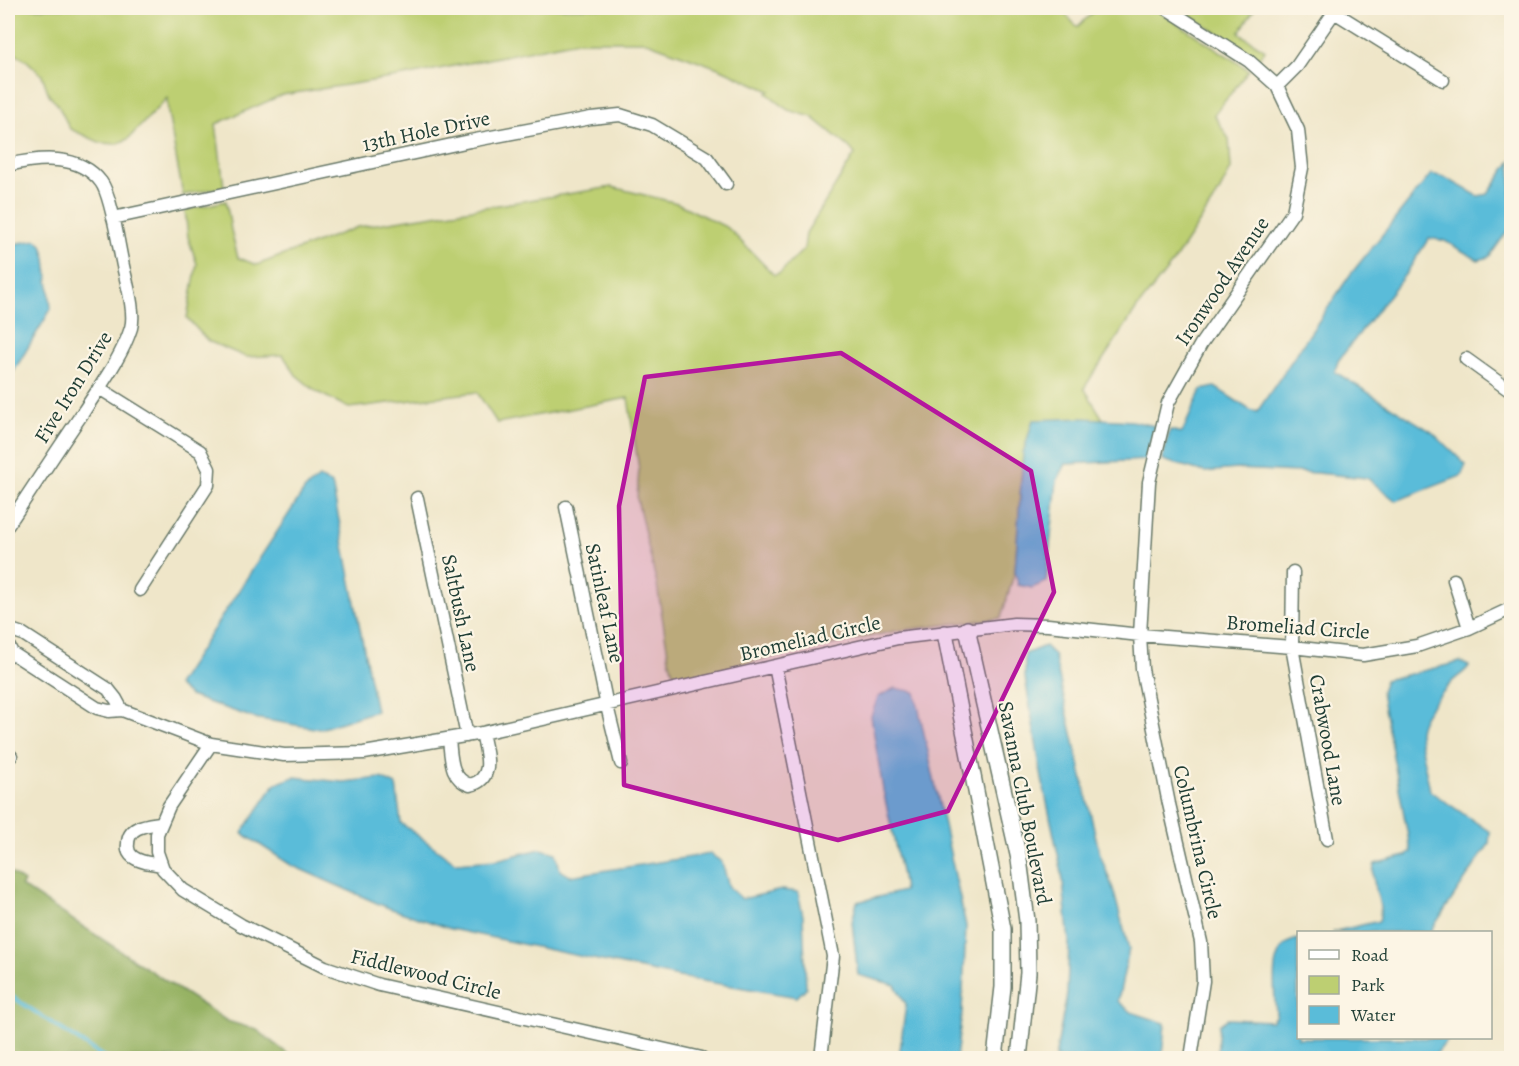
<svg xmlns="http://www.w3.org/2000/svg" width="1519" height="1066" font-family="Alegreya,serif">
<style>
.green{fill:#bdcf72;stroke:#6e8653;stroke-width:1.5}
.forest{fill:#96b264;stroke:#5a784c;stroke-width:1.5}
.water{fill:#5abcd9;stroke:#3c7c86;stroke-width:1.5}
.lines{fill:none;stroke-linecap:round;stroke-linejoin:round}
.stream{stroke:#5abcd9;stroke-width:4}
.minor-casing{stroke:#687868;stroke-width:15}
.tertiary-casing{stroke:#687868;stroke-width:18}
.minor{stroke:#fff;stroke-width:12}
.tertiary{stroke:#fff;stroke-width:15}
.marked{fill:#b5179e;fill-opacity:0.2;stroke:#b5179e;stroke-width:4.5;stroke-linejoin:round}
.labels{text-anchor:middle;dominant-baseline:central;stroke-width:4.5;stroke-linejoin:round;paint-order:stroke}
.street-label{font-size:21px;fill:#1f3d34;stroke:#fcf5e5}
</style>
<rect width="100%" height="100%" fill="#fcf5e5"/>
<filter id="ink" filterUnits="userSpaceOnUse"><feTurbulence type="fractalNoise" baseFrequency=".0167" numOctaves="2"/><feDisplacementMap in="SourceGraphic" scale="12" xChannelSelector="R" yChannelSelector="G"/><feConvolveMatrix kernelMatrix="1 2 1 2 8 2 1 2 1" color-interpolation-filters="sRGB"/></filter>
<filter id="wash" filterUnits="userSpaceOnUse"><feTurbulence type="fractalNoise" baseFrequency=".008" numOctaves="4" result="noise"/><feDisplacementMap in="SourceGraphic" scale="24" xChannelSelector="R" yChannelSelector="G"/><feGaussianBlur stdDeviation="1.35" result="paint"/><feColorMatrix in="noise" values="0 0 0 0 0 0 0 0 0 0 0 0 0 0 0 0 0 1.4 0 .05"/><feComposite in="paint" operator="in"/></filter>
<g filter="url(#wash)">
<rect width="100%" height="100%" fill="#efe6c9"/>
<path class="green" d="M8 8H1060L1077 27 1098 8H1154L1249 70 1214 115 1229 139 1231 169 1219 192 1174 261 1137 308 1084 388 1103 419 1033 420 1023 454 1015 571 1001 618 896 631 766 659 676 682 669 659 657 585 637 499 639 469 628 398 497 423 477 392 349 408 317 392 296 375 283 355 246 357 208 341 187 318 197 264 188 237 185 210 226 201 231 230 238 258 257 265 358 227 612 187 677 203 728 228 774 275 780 273 804 249 806 233 855 154 850 148 812 117 788 110 767 93 770 91 721 69 644 41H577L404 76 282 95 216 124 224 187 183 195 168 113 167 98 128 139 116 144 101 143 70 129 58 105 49 95 42 75 26 60 8 50Z
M1178 8H1255L1239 33 1265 50 1258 59Z"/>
<path class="forest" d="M8 871 24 882 21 886 227 1021 257 1030 293 1058H8Z"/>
<path class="water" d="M1511 161V226L1489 257 1478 260 1445 241 1429 238 1407 272 1338 361 1335 372 1432 432 1466 465 1461 476 1396 501 1367 478 1317 473 1237 469 1205 472 1162 460 1170 430 1182 433 1201 390 1215 387 1250 410 1257 412 1350 275 1431 174 1444 177 1478 196 1488 194Z
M36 240 42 245 46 258 51 309 8 381V245Z
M1084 418 1132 421 1155 426 1146 460 1066 464 1057 481 1046 582 1032 588 1018 585 1015 571 1023 454 1033 420Z
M319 478 332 484 376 711 320 729 254 718 190 696 177 685 305 489Z
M1045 646 1054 655 1099 851 1113 889 1129 949 1118 1001 1131 1012 1165 1023 1162 1058H1055L1067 994 1069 942 1062 873 1042 779 1025 677V654Z
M1460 662 1469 666C1464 674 1455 677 1449 685 1438 698 1421 714 1419 731 1418 741 1428 778 1430 791L1490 832 1489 844 1430 932H1332L1379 921C1385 902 1368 882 1375 864L1406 856 1411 852 1381 692 1385 680Z
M895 688 915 692 966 926 962 1012 956 1058H899L906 1004 895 985 858 975 852 922 857 902 904 891 902 876 883 790 871 716 878 697Z
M294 777 343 782 381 778 396 785 401 823 456 863 496 860 541 849 556 853 560 870 570 876 710 854 722 862 729 887 742 899 782 890 798 892 803 916 806 988 797 997 679 977 451 929 386 907 291 865 242 833 275 784Z
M1298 939V1038H1449L1433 1058H1217L1219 1025 1227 1019 1272 1021 1276 1015C1275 990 1266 945 1298 939Z"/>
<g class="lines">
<path class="stream" d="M8 994 105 1058"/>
</g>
</g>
<g filter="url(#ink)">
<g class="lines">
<defs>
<path id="minor" d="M1166 8 1249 61 1277 86 1298 130 1302 168 1293 212 1201 344 1168 403 1149 482 1140 635 1142 669 1169 804 1201 942 1203 981 1191 1058
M1334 12 1443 80
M1277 86 1297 66 1337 8
M8 165C38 158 79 153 101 182 111 195 118 242 122 261 125 278 136 311 131 328 122 357 100 386 84 411 58 449 33 487 8 525
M113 218 470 141 591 118 620 115 652 125 707 158 726 184
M1466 359 1512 392
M99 388 200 451 209 469 208 485 140 590
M417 498 467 736
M566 507 607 706 621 763
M1293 572 1292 647 1327 839
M1454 580 1469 628
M8 629 23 634 108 689 116 699 122 710
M8 645 12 653 97 708 109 711 122 710 211 744 284 755 364 753 482 733 898 638 1014 624 1048 625 1140 635 1292 647 1363 655 1417 646 1469 628 1512 608
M775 666 833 956 821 1058
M449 739C451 757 450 779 470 785 496 779 486 752 482 733
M211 744 169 806 157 834V852L163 869 183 890 241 925 325 967 379 985 702 1058
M8 755 11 756
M160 823C147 825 128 826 128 844 127 850 129 854 133 857 141 863 152 863 161 865"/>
<path id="tertiary" d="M967 629 1019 859 1027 921 1028 973 1019 1058
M945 633 1003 929V987L995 1058"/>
</defs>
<use href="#minor" class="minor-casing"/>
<use href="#tertiary" class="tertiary-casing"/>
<use href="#minor" class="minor"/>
<use href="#tertiary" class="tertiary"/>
</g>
</g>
<path class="marked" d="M841 353 1031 471 1054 592 948 811 838 840 624 785 619 506 645 377Z"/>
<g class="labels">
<g class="street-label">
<text transform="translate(426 131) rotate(-12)">13th Hole Drive</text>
<text transform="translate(1222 281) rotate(-56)">Ironwood Avenue</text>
<text transform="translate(73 387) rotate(-58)">Five Iron Drive</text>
<text transform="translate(605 603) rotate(78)">Satinleaf Lane</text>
<text transform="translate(461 613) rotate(78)">Saltbush Lane</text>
<text transform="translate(1298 627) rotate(4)">Bromeliad Circle</text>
<text transform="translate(810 638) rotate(-13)">Bromeliad Circle</text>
<text transform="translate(1328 740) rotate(80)">Crabwood Lane</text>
<text transform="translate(1025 803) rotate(79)">Savanna Club Boulevard</text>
<text transform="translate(1198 842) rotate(77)">Columbrina Circle</text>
<text transform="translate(426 974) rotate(14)">Fiddlewood Circle</text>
</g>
</g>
<rect width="1519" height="1066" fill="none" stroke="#fcf5e5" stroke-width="30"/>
<rect x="1297" y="931" width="195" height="108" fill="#fcf5e5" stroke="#a4ab9e" stroke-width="1.5"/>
<rect x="1309" y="950" width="30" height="9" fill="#ffffff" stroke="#a4ab9e" stroke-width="1.5"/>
<text x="1351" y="961" font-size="18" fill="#1f3d34">Road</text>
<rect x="1309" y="976" width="30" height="18" fill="#bdcf72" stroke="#a4ab9e" stroke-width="1.5"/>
<text x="1351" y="991" font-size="18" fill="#1f3d34">Park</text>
<rect x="1309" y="1006" width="30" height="18" fill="#5abcd9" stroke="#a4ab9e" stroke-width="1.5"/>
<text x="1351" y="1021" font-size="18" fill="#1f3d34">Water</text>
</svg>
